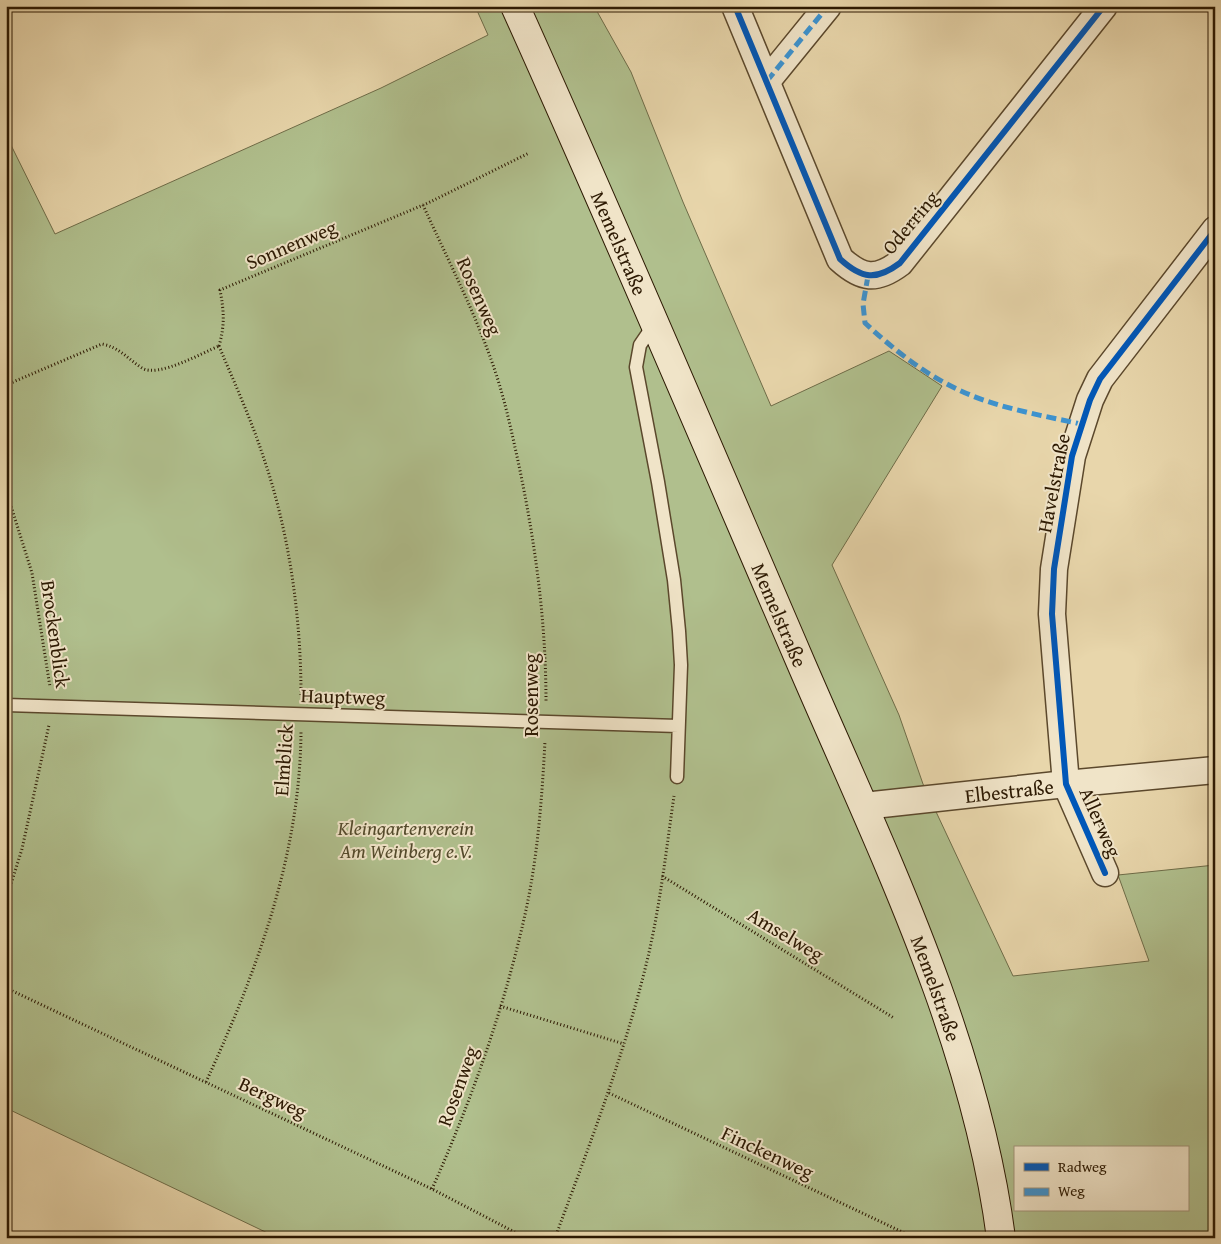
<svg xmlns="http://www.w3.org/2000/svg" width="1221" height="1244" font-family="'Gentium Book Plus',serif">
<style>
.green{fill:#b0bf8d;stroke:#6e6c48;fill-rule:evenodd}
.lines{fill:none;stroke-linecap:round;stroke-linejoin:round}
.service-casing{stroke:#5b482c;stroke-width:15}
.minor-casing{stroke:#5b482c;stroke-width:29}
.secondary-casing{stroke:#2c1902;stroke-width:30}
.path{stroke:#2c1902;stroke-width:3;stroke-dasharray:1 2.5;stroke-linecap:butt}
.service{stroke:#f0e4c8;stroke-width:12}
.minor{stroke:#f0e4c8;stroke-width:26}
.secondary{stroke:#f0e4c8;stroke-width:28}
.quiet{stroke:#3c93d1;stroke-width:5;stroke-dasharray:10 5;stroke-linecap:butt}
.cycleway-casing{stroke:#f0e4c8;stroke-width:9}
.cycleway{stroke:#0057b8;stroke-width:6}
.labels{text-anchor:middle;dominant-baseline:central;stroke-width:4;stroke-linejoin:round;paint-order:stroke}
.street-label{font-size:20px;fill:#2c1902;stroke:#f0e4c8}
.park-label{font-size:20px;font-style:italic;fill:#544b2c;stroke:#f0e4c8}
</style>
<rect width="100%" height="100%" fill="#e8d6ab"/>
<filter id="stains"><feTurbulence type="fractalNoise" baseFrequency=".004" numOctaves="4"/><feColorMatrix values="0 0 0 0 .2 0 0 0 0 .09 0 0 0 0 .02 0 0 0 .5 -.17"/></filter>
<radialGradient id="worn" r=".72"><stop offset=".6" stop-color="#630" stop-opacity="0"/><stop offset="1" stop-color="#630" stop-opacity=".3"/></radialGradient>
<path class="green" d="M475 6H594L631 72 683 202 771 406 889 351 942 386 832 565 899 715 923 784 1013 976 1149 961 1118 875 1215 865V1238H278L6 1108V135L55 234 381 88 488 35ZM1015 1148H1187V1210H1015Z"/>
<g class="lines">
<defs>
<path id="service" d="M655 323 640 345 636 367 658 482 674 580 679 631 681 665 677 777
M6 705 678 726"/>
<g id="minor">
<path d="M735 6 840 259C862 279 876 281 900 263L1104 6"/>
<path d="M767 81 828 6"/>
<path id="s1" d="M864 806 1066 784 1215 770"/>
<path d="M1105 873 1066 784 1052 614 1054 569 1072 456 1090 400 1100 379 1215 230"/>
</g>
<g id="secondary">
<path id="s2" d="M515 6C612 221 704 438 797 654 877 841 975 1035 1001 1238"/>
</g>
</defs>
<use href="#service" class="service-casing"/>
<use href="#minor" class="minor-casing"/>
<use href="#secondary" class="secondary-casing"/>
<path class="path" d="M423 205C447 258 474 310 493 365 504 396 511 429 518 461 535 541 546 620 546 702
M219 346C234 382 251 419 263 456 289 531 301 616 301 695
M219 346C225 325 224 311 220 290L428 203 529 153
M6 385 102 344C119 347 128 359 142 368 158 378 202 353 219 346
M6 490 32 573 50 687
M662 876 894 1018
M6 900 22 849 49 725
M6 988 432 1189 526 1238
M500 1006 624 1044
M206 1082C257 971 300 855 301 732
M609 1093 915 1238
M432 1189C472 1099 505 1006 526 910 538 854 542 797 545 741
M555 1238C589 1146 624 1056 647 961 660 907 666 851 674 796"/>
<use href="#service" class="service"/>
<use href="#minor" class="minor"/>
<use href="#secondary" class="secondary"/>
<path class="quiet" d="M767 81 828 6
M868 276 863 304 865 323C892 348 924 374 959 390 997 408 1040 415 1081 424"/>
<defs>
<path id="cycleway" d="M735 6 840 259C862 279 876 281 900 263L1104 6
M1105 873 1066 784 1052 614 1054 569 1072 456 1090 400 1100 379 1215 230"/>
</defs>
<use href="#cycleway" class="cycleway-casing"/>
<use href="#cycleway" class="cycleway"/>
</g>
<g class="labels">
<g class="street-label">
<text transform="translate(910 222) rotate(-50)">Oderring</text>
<text stroke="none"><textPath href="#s2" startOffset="259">Memelstraße</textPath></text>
<text transform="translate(291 244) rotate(-23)">Sonnenweg</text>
<text transform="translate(480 296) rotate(66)">Rosenweg</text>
<text transform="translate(1053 483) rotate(-79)">Havelstraße</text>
<text stroke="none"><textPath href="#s2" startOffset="664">Memelstraße</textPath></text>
<text transform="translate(56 634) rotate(82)">Brockenblick</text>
<text transform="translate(530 695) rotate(-90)">Rosenweg</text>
<text transform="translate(343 696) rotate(2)">Hauptweg</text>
<text transform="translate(283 760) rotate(-86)">Elmblick</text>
<text stroke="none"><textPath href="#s1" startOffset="146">Elbestraße</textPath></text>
<text transform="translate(1101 822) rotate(66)">Allerweg</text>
<text transform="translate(786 934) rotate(31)">Amselweg</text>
<text stroke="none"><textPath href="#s2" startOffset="1069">Memelstraße</textPath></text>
<text transform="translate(457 1086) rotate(-70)">Rosenweg</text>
<text transform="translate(273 1097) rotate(25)">Bergweg</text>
<text transform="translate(768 1152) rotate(25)">Finckenweg</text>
</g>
<g class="park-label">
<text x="406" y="827">Kleingartenverein<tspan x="406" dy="23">Am Weinberg e.V.</tspan></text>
</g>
</g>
<rect width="1221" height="1244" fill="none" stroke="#e8d6ab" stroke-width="25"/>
<rect x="8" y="8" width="1206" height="1229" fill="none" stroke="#2c1902" stroke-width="2.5"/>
<rect x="12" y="12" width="1196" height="1219" fill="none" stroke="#2c1902"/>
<rect x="1014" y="1146" width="175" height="65" fill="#f0e4c8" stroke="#a29379"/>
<rect x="1024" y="1163" width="25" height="8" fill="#0057b8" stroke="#a29379"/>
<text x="1058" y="1172" font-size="15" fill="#2c1902">Radweg</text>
<rect x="1024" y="1188" width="25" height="8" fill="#3c93d1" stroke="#a29379"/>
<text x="1058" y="1196" font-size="15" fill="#2c1902">Weg</text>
<rect width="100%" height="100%" filter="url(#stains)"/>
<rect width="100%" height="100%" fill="url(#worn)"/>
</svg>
